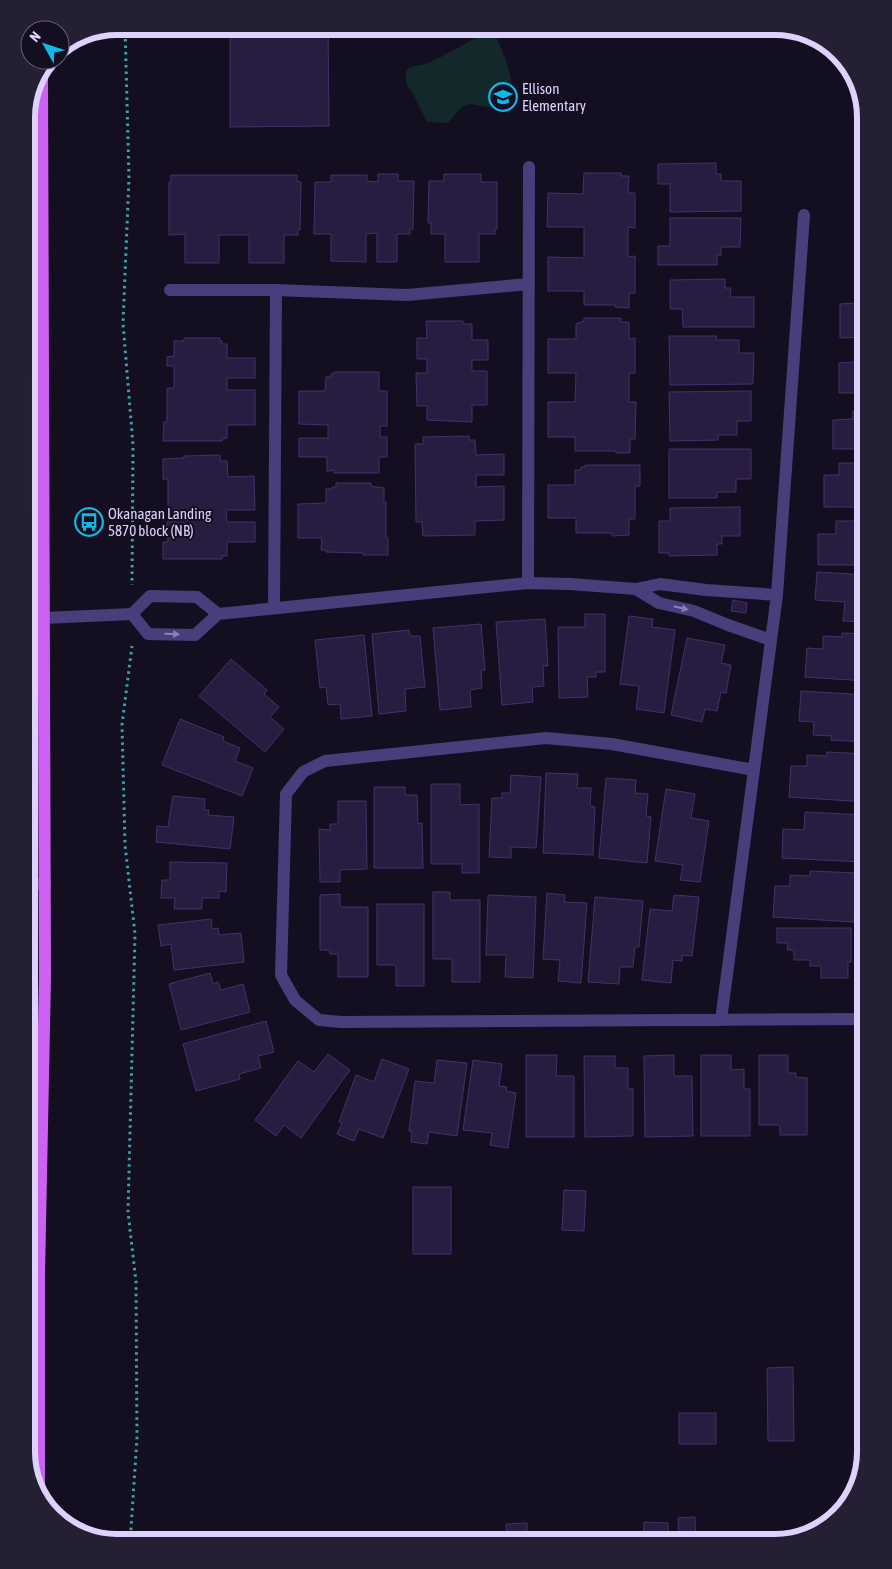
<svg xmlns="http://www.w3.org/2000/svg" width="892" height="1569" font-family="'Asap Condensed',sans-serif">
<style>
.green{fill:#13282a}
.building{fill:#281d40;stroke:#43316a}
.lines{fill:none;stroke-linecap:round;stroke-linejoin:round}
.path{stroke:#38a3a9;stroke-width:3;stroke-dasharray:2.5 4;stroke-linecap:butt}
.minor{stroke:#473e7b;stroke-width:12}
.major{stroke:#cd62f2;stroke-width:12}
.oneway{fill:#8a81b5}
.labels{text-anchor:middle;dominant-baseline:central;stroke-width:4;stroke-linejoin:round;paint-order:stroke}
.poi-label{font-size:15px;fill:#dcd2fb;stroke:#140f20;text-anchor:start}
.rim{fill:none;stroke:#dcd2fb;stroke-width:6}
</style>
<rect width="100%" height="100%" fill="#140f20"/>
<path class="green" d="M489 33 495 34C503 54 529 102 491 107 481 108 474 101 464 106 458 110 453 117 448 123L427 122 413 94 406 83V71L410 67 426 64 439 58 481 35Z"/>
<path class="building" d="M230 26H328L329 126 230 127Z
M716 163V174H721V181H741V211L670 212V184H658V164Z
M584 173H621V176H629L628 193H635V228L628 227V257L635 256V293H629V308L615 307 616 305H584V291H548V257L584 258V227H547L548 193 583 194Z
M378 174H398V181H414L413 229H410V234H397V262H377V233L366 234V262L331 261V234H314L315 182H331V175H367V181L378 182Z
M444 174H481V182H497V229H495V234H479V262H445V234H431V223H428L429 181H444Z
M171 175H297V181L301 182 300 230H298V235H284V263H249V235H219V263H185V234L169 235V182H171Z
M670 218H741L740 247H721V255H717V265H658V246H670Z
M857 251H866V280H857Z
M725 279V288H731L730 297H754V327H683L682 309H670V280Z
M857 293H866V337L840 338V304L857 303Z
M584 318H621V322H629V339L635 338V373H629V402H636L635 439H630V453H616V451H575V437H548V402H575L576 373H548V339H576V324L584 321Z
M426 321H463V324H472V340H488V360H472V371H487V405H472V422L427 420V406H417L416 373H427V359H417V338H427Z
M669 336H717L716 340H739V353H754L753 384 670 385Z
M184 338H220L219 341H222V344H227V358H255V378H227V390H255V425H227V438L222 439V441H163L164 422H167V388H174V366H167V357L174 356V341H184Z
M857 348 866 349V393H839V363L857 362Z
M335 372H379V391H387V426H380V437H387V457H379V473H334V470L327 471V457H299V438H328V425L299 424V391H325L326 377H331V374Z
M751 391V421H737V435H718V440L670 441 669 392Z
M858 401H866V449H833V420L853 419V411H858Z
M469 436V440H475L476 455 504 454V475H476V487L504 486V520L475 521V535L423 536 422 522H416L415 444H423V437Z
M669 449H751V479H736V492H717V498H669Z
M220 455V461H227L228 477 254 476 255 510H226L227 522H255V542H227V556H222V559H163V542H168L167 522H175V512H168V479H163V459L184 458V456Z
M862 458H866V507H824V475H839V463H862Z
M585 465H640V486H635V519H629V535L612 536V533H576V518H548V485H575V470H581V467H585Z
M336 483H371V486L384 488V502H386V537L388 538V555H363V553L326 552V550H321L322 538H298V504L326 503V489H332V487H336Z
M740 507V536H722V544H717V555L669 556V553H659V521H670V508Z
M855 515H866V565H818V534H836V521H855Z
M817 572 866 575V622L843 621 845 602 815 600Z
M733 600 747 603 746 613 731 611Z
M585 614H605V672H596V677H587L588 697 559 698 558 627H585Z
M629 616 653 619 652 627 675 630 664 713 636 709 639 686 620 684Z
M545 619 548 666H543L544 686 532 687 533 702 502 705 496 622Z
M481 624 485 670 481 671 482 688 470 690 471 707 440 710 433 628Z
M409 630 410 636H420L425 687 405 689 406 711 379 714 372 634Z
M842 633 866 634V681L805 677 807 648 823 649V636L842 637Z
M364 635 372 716 341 719 340 704 328 705 326 687 320 688 315 640Z
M687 638 725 645 721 663 731 665 726 693 721 692 717 711 705 709 702 722 671 715Z
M231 659 267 690 264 694 279 707 270 717 284 729 265 752 199 696Z
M801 691 866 695V742L831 740 832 736 813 735 814 722 799 721Z
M180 719 224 737 223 741 240 748 235 761 253 768 242 796 162 765Z
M827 752 866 754V802L789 797 791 766H807V755L827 756Z
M546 773 578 774 577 788H591L590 806 595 807 593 855 543 853Z
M511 775 541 777 536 848 511 847V858L489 857 492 798H502V793H510Z
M606 778 636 780 635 793 648 794 646 816 651 817 647 863 599 858Z
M431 784H460V805L479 804V873H462V864H431Z
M374 787H405V795H417L418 824 422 823 423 868H374Z
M666 789 695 794 691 818 709 821 700 882 680 880 683 865 655 861Z
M173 796 205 799 204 810H209L208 815 234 817 230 849 156 842 157 826 168 827Z
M338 801H366L367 869 340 870V882H320L319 829 330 830V824H338Z
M805 812 865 815 862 862 782 858 783 829 804 830Z
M170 862 227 863 226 892 219 891V898H202V909H174L175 898H161L162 880H170Z
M810 871 858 873 854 922 773 917 775 886H790V875L810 876Z
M433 892H450V900H480V982H452V959H433Z
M547 893 565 895 564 902 587 903 581 983 558 981 560 960 543 959Z
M340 894V907H368V977H338V954H330V950H320V895Z
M488 895 536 897 533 978 505 977 506 955H486Z
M674 895 699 897 692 956 682 955V961L673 960 671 983 642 980 650 909 672 911Z
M595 897 643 901 639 947H635L633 967H620L619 984 588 982Z
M377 904H424V986H396V965H377Z
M211 919 212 929 218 928 219 935 241 933 244 962 174 970 171 944 161 946 158 925Z
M777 928H851V962H848V978H821V966H810V960H794V950H787L788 943H777Z
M210 973 213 984 218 982 221 990 243 984 250 1012 181 1030 169 984Z
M266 1021 274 1052 258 1056 261 1068 239 1074 240 1079 196 1091 183 1044Z
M328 1054 350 1070 301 1138 284 1125 276 1136 255 1120 298 1061 314 1072Z
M526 1055H557L556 1076H574V1137H526Z
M674 1055V1076H692L693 1136 645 1137 644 1056Z
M701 1055H731V1070L744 1069V1089H750V1136H701Z
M759 1055H788V1073H796V1077L807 1078V1135H780V1125H759Z
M584 1056H615V1068H628V1089H633V1136L585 1137Z
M382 1059 409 1069 383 1138 359 1129 354 1141 337 1134 342 1123 339 1122 356 1075 374 1082Z
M437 1060 467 1063 457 1136 429 1132 427 1144 411 1142 412 1131H409L415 1081 434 1083Z
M473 1060 502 1064 499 1086 507 1087 506 1091 516 1093 508 1148 490 1145 492 1133 463 1130Z
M413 1187H451V1254H413Z
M564 1190 586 1191 584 1231 562 1230Z
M793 1367 794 1441H768L767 1368Z
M679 1413H716V1444H679Z
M695 1517 696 1543H679L678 1518Z
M644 1522 668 1523V1543H643Z
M527 1523V1539L541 1538V1543H498V1541L507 1540 506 1524Z"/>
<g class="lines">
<path class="path" d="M125 26 129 178 123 323 133 445 132 585
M130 1543 137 1438 136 1282 128 1212 135 934 125 845 122 725 132 646"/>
<path class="minor" d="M170 290H276L407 295 529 284
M528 583 529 167
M636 589 659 603 694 611 728 625 771 640
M274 608 276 290
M132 614 148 634 195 635 218 614 528 583 570 584 636 589 660 584 706 590 777 595
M44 618 132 614 150 596 197 597 218 614
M754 770 612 744 546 738 325 761 303 772 286 794 281 975 295 1000 319 1020 341 1022 866 1019
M26 884H45
M721 1020 777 595 804 215"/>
<path class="major" d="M26 1317 35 1289
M39 1496V1274L45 977 42 77"/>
</g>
<defs><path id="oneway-solid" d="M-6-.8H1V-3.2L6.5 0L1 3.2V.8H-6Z" transform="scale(1.25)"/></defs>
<g class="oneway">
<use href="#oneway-solid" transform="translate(681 608) rotate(13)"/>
<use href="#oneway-solid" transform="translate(172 634) rotate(2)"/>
</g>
<defs>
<symbol id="school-ring" viewBox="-11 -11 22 22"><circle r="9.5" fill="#140f20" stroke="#13b8e6" stroke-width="1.5"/><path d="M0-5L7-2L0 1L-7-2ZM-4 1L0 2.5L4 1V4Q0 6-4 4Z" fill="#13b8e6"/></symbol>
<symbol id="bus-ring" viewBox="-11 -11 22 22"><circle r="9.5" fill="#140f20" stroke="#13b8e6" stroke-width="1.5"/><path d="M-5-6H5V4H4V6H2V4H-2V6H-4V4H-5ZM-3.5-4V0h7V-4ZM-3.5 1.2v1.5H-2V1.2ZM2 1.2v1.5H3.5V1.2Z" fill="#13b8e6"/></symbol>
</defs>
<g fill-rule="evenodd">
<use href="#school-ring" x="487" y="81" width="32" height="32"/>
<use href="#bus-ring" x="73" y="506" width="32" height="32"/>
</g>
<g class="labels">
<g class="poi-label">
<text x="522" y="88">Ellison<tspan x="522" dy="17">Elementary</tspan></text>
<text x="108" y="513">Okanagan Landing<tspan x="108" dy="17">5870 block (NB)</tspan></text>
</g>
</g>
<path d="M0 0H892V1569H0ZM117 35H775A82 82 0 0 1 857 117V1452A82 82 0 0 1 775 1534H117A82 82 0 0 1 35 1452V117A82 82 0 0 1 117 35Z" fill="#241f32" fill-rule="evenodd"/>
<path class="rim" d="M117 35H775A82 82 0 0 1 857 117V1452A82 82 0 0 1 775 1534H117A82 82 0 0 1 35 1452V117A82 82 0 0 1 117 35Z"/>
<g transform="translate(45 45) rotate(310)"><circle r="24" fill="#140f20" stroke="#645d78"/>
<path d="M0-4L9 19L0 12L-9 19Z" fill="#13b8e6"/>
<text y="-8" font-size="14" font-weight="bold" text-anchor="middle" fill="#dcd2fb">N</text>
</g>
</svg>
